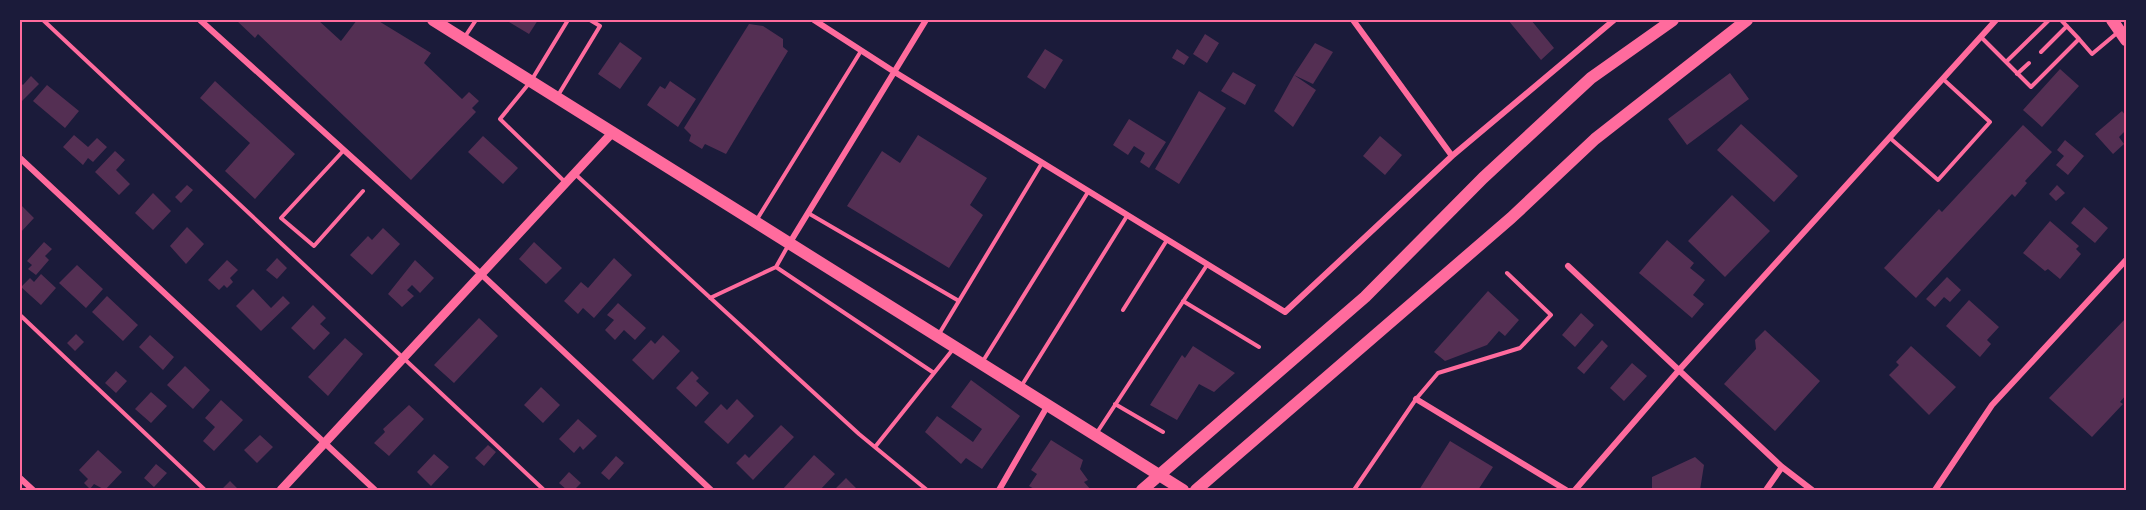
<svg xmlns="http://www.w3.org/2000/svg" width="2146" height="510" font-family="'DM Sans',sans-serif">
<style>
.building{fill:#542f53}
.lines{fill:none;stroke-linecap:round;stroke-linejoin:round}
.service{stroke:#ff6b9d;stroke-width:4}
.minor{stroke:#ff6b9d;stroke-width:6}
.tertiary{stroke:#ff6b9d;stroke-width:9}
.primary{stroke:#ff6b9d;stroke-width:12}
.neatline{fill:none;stroke:#ff6b9d;stroke-width:2}
</style>
<rect width="100%" height="100%" fill="#1b1b3a"/>
<path class="building" d="M236 20H318L341 41 357 20H377L431 53 424 63 462 99 469 92 479 101 472 108 476 112 411 180 258 34 255 38Z
M510 20H538L529 34 509 22Z
M1508 20H1531L1554 48 1541 60Z
M749 24 763 26 783 39V47L788 51 726 154 705 144 702 149 689 141 691 135 684 128Z
M1205 34 1219 43 1207 63 1193 54Z
M620 42 642 58 620 89 598 74Z
M1315 43 1333 52 1313 84 1294 75Z
M1045 49 1063 60 1045 89 1027 77Z
M1177 49 1189 57 1184 65 1172 58Z
M2060 69 2079 86 2042 127 2023 110Z
M1233 72 1256 85 1245 105 1221 91Z
M1730 73 1749 99 1687 145 1668 119Z
M1294 75 1316 90 1293 127 1274 111Z
M31 76 39 84 22 101 20 82 23 85Z
M215 81 295 154 255 199 225 171 250 143 200 98Z
M670 81 696 99 678 127 647 105 660 86 665 89Z
M47 85 79 111 65 128 33 101Z
M1199 91 1226 108 1179 184 1155 169Z
M2122 111 2126 116V130L2119 137 2124 144 2113 154 2095 134Z
M1129 119 1166 142 1149 168 1140 162 1145 153 1134 146 1128 155 1113 145Z
M1741 124 1798 176 1774 202 1717 150Z
M2023 125 2052 152 2025 181 2027 183 2015 197 2012 194 1916 298 1884 268 1939 209 1942 212Z
M74 135 88 147 97 138 107 147 93 162 88 158 83 165 63 147Z
M918 135 987 178 970 205 983 215 949 268 847 206 882 151 900 163Z
M483 136 518 168 503 184 468 152Z
M1380 136 1402 155 1385 175 1363 156Z
M2065 140 2084 156 2068 175 2056 165 2064 156 2057 150Z
M115 151 125 160 116 170 130 184 119 195 95 172Z
M187 185 193 190 181 203 175 197Z
M2057 185 2065 193 2056 201 2049 194Z
M153 193 171 211 153 230 135 213Z
M1732 195 1770 231 1725 277 1688 241Z
M20 204 34 218 20 233Z
M2084 207 2108 228 2095 243 2071 223Z
M2050 221 2079 246 2076 249 2081 254 2060 279 2048 269 2045 271 2023 253Z
M187 227 204 244 186 264 170 246Z
M383 228 400 244 372 275 350 255 368 236 372 240Z
M1667 240 1694 263 1690 268 1705 280 1693 295 1704 304 1692 318 1639 273Z
M44 242 52 249 45 256 49 260 36 275 28 269 32 265 27 261Z
M534 242 562 268 546 284 519 259Z
M277 258 287 268 277 279 266 270Z
M614 258 632 275 594 318 583 308 578 314 564 301 581 282 588 288Z
M227 260 238 270 230 278 233 282 227 288 224 285 219 290 208 280Z
M415 260 434 278 420 293 412 285 407 290 414 296 402 307 388 294Z
M77 265 103 289 86 308 59 283Z
M41 274 56 288 41 305 21 287 30 278 34 282Z
M1947 277 1961 290 1950 302 1944 297 1935 307 1926 299Z
M253 289 271 308 283 296 290 303 261 331 236 306Z
M1488 291 1519 320 1505 336 1499 331 1487 345 1445 361 1434 352Z
M107 296 138 325 123 341 92 312Z
M1969 300 1999 327 1987 340 1991 344 1980 357 1946 326Z
M618 303 646 328 635 340 624 330 615 340 605 330 614 320 607 315Z
M313 305 326 318 320 324 330 333 314 350 291 328Z
M1581 313 1594 325 1575 347 1562 335Z
M479 318 498 336 454 383 434 365Z
M2126 318V395L2120 402 2123 404 2092 437 2049 398Z
M1765 330 1820 381 1775 431 1724 384 1756 349 1755 340Z
M76 334 84 342 75 351 67 343Z
M150 335 174 357 163 370 139 347Z
M663 335 680 351 653 380 632 360 651 340 655 344Z
M345 338 363 354 328 396 308 377Z
M1602 340 1608 346 1584 374 1577 368Z
M1193 346 1235 373 1214 392 1199 384 1177 420 1150 405 1182 355 1185 358Z
M1911 346 1956 387 1929 415 1889 375 1899 365 1896 362Z
M1632 363 1647 376 1624 401 1610 388Z
M185 366 210 390 193 409 167 385Z
M116 371 127 381 116 393 105 383Z
M692 371 699 378 696 381 709 393 696 407 676 388Z
M971 380 1020 416 982 469 966 458 961 464 925 432 937 416 973 442 982 429 951 407Z
M541 387 560 405 543 423 524 405Z
M151 392 167 406 151 423 135 409Z
M737 399 754 416 728 444 704 422 721 404 727 410Z
M221 400 243 420 214 451 203 441 215 427 205 418Z
M409 405 424 419 389 456 374 443 385 432 383 429Z
M578 419 597 436 583 450 580 446 574 453 559 439Z
M781 425 794 437 753 480 736 463 745 454 749 458Z
M260 435 273 447 257 463 244 450Z
M1051 440 1083 460 1080 469 1088 480 1084 482 1091 490H1036L1029 486 1037 474 1031 470Z
M1450 441 1493 467 1478 490H1419Z
M488 445 496 452 484 466 475 458Z
M98 450 122 472 105 490 94 484 90 489 84 483 88 479 79 470Z
M434 454 449 467 431 486 417 472Z
M814 455 835 474 820 490H782Z
M616 456 624 463 609 480 601 473Z
M1695 457 1704 465 1700 490 1652 489V477Z
M156 464 167 473 154 487 144 478Z
M569 472 581 483 574 490H567L559 483Z
M846 478 858 490 835 489Z
M230 481 239 490H221Z"/>
<g class="lines">
<path class="service" d="M43 20 544 490
M2049 20 2006 62 2031 87 2079 39 2061 20
M1981 37 2006 62
M464 38 476 20
M2079 39 2092 54 2117 33
M2041 52 2067 26
M2017 74 2029 63
M557 97 600 26 590 20
M1890 138 1938 180 1990 122 1943 79
M344 150 281 218 314 246 363 191
M575 174 859 434 927 490
M565 182 500 119 531 81 568 20
M808 213 959 301
M756 221 861 51
M776 267 789 244
M710 298 776 267 934 373
M1183 301 1259 347
M1123 310 1167 240
M20 315 205 490
M939 334 1042 163
M983 361 1088 192
M1022 385 1127 216
M1115 404 1163 432
M1096 434 1207 265
M875 447 954 348
M1354 490 1416 399 1438 373 1520 348 1551 315 1507 273"/>
<path class="minor" d="M200 20 481 274 711 490
M814 20 893 71 1285 312 1452 156 1614 20
M1353 20 1452 156
M20 158 375 490
M789 244 926 20
M1568 266 1782 467 1812 490
M1416 399 1566 490
M20 478 33 490
M999 490 1048 405
M1575 490 1680 369 1996 20
M1766 490 1782 467
M1935 490 1992 405 2126 260"/>
<path class="tertiary" d="M281 490 612 133"/>
<path class="primary" d="M433 20 1183 490
M2112 20 2126 40
M1142 490 1365 297 1483 178 1591 78 1673 20
M1196 490 1511 218 1595 139 1747 20"/>
</g>
<rect width="2146" height="510" fill="none" stroke="#1b1b3a" stroke-width="42"/>
<rect x="21" y="21" width="2104" height="468" class="neatline"/>
</svg>
